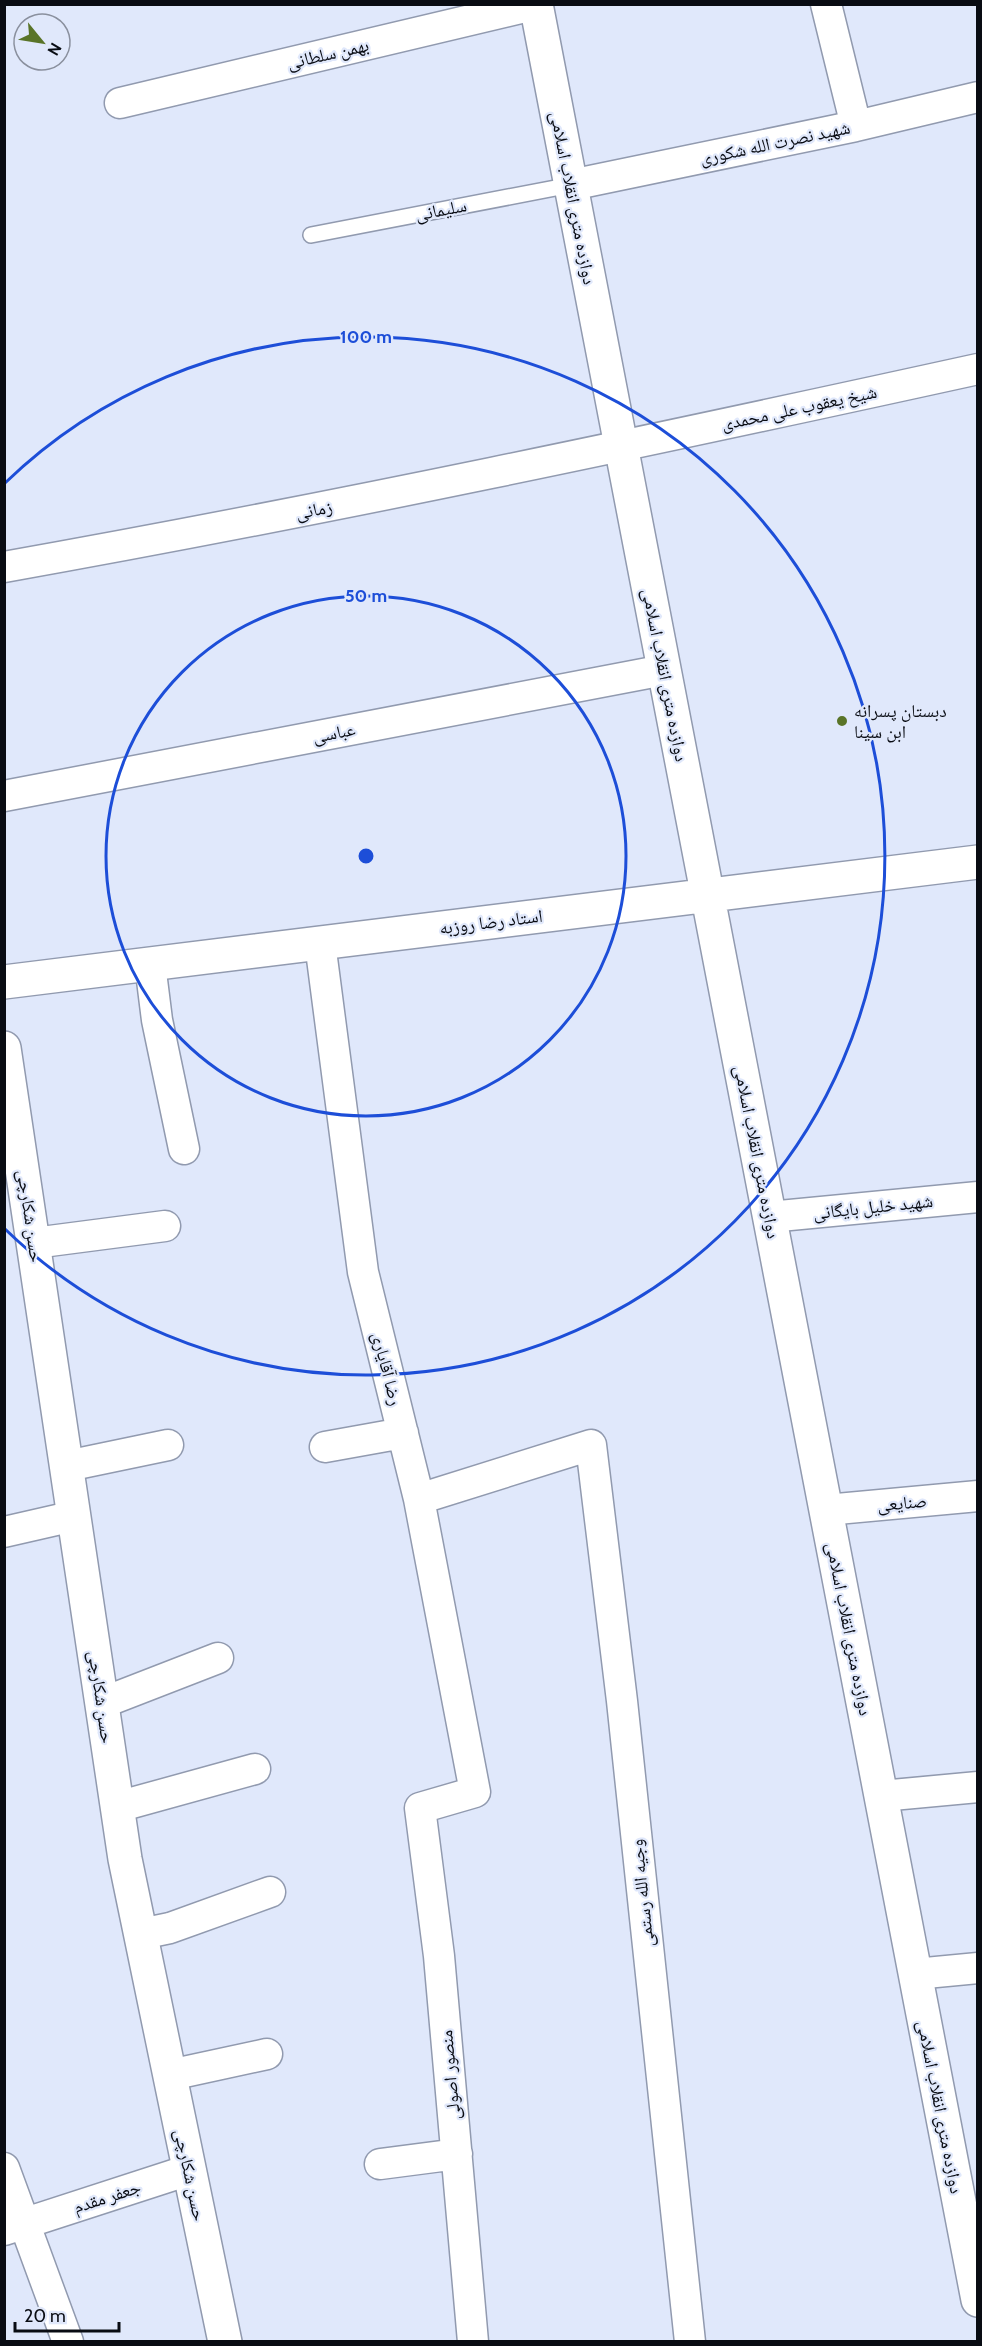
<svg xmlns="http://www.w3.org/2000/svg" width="982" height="2346" font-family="Cabin,'Noto Naskh Arabic',sans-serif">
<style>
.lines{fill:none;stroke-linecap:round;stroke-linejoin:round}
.service-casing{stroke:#919aaf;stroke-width:18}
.minor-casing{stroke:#919aaf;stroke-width:33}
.tertiary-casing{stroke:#919aaf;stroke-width:36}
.service{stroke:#fff;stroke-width:15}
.minor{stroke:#fff;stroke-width:30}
.tertiary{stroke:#fff;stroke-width:33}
.ring{fill:none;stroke:#1d4ed8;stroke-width:3}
.poi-dot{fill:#597428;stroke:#e0e8fb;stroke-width:2}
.labels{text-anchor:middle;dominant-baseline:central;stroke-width:4.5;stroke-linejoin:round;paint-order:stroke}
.street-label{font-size:18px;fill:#090c13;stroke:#e0e8fb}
.poi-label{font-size:18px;fill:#090c13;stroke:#e0e8fb;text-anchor:start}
.centre{fill:#1d4ed8;stroke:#e0e8fb;stroke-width:3}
.ring-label{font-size:18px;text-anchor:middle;font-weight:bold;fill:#1d4ed8;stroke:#e0e8fb;stroke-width:4.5;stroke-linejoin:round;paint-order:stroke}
</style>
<rect width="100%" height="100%" fill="#e0e8fb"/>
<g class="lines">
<defs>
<path id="service" d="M311 235 571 185"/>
<path id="minor" d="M826 4 856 126
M120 103 538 4
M571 185 856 126 978 97
M4 567C330 509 654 440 978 369
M4 796 664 670
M320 943 363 1272 419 1499 475 1792 420 1808 439 1956 473 2342
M150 964 157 1020 184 1149
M769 1217 978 1197
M34 1243 165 1226
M325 1447 403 1433
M67 1466 168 1445
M419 1499 591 1445 622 1701 690 2342
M826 1510 978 1496
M4 1532 74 1516
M102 1703 218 1658
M881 1796 978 1787
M117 1807 255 1769
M141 1934 170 1928 270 1892
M915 1974 978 1968
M170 2075 267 2054
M380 2164 457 2154
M4 2168 68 2342
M4 2230 189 2170"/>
<path id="tertiary" d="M536 4 978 2300
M4 982 978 862
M4 1048 125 1859 225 2342"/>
</defs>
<use href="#service" class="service-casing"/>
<use href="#minor" class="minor-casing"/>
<use href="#tertiary" class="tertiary-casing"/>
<use href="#service" class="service"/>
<use href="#minor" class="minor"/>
<use href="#tertiary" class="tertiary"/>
</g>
<g class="ring">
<circle cx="366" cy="856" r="260"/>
<path d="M5 483A519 519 0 1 1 5 1229"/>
</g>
<circle class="poi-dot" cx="842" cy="721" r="6"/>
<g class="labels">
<g class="street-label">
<text transform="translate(328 54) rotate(-13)">بهمن سلطانی</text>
<text transform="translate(775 143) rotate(-12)">شهید نصرت الله شکوری</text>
<text transform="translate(573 198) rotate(79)">دوازده متری انقلاب اسلامی</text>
<text transform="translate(441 210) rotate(-11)">سلیمانی</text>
<text transform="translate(799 408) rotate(-12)">شیخ یعقوب علی محمدی</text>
<text transform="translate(314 510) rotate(-11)">زمانی</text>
<text transform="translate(665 675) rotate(79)">دوازده متری انقلاب اسلامی</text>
<text transform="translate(334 733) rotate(-11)">عباسی</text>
<text transform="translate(491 922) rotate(-7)">استاد رضا روزبه</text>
<text transform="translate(757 1152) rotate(79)">دوازده متری انقلاب اسلامی</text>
<text transform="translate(873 1207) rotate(-6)">شهید خلیل بایگانی</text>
<text transform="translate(30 1216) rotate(82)">حسن شکارچی</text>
<text transform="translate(387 1369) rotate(76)">رضا آقایاری</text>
<text transform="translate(902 1503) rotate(-5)">صنایعی</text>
<text transform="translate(849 1629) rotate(79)">دوازده متری انقلاب اسلامی</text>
<text transform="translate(101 1697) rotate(82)">حسن شکارچی</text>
<text transform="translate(642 1893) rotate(-96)">وجیه الله رستمی</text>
<text transform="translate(450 2075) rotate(-95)">منصور اصولی</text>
<text transform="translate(940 2107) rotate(79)">دوازده متری انقلاب اسلامی</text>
<text transform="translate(190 2175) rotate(78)">حسن شکارچی</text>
<text transform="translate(107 2197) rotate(-18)">جعفر مقدم</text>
</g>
<g class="poi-label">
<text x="854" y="711">دبستان پسرانه<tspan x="854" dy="21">ابن سینا</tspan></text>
</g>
</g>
<circle cx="366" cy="856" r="9" class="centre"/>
<g class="ring-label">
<text x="366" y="343">100 m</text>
<text x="366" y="602">50 m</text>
</g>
<rect width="982" height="2346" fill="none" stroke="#090c13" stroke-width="12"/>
<g transform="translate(42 42) rotate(120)"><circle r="28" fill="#e0e8fb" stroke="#8a909e" stroke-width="1.5"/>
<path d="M0-4.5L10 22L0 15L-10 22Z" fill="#597428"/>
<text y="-9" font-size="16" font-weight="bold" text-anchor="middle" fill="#090c13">N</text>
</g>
<path d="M15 2322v9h104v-9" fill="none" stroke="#090c13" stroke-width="3"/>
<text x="24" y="2322" font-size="18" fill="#090c13" stroke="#e0e8fb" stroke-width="4.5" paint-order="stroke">20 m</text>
</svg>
